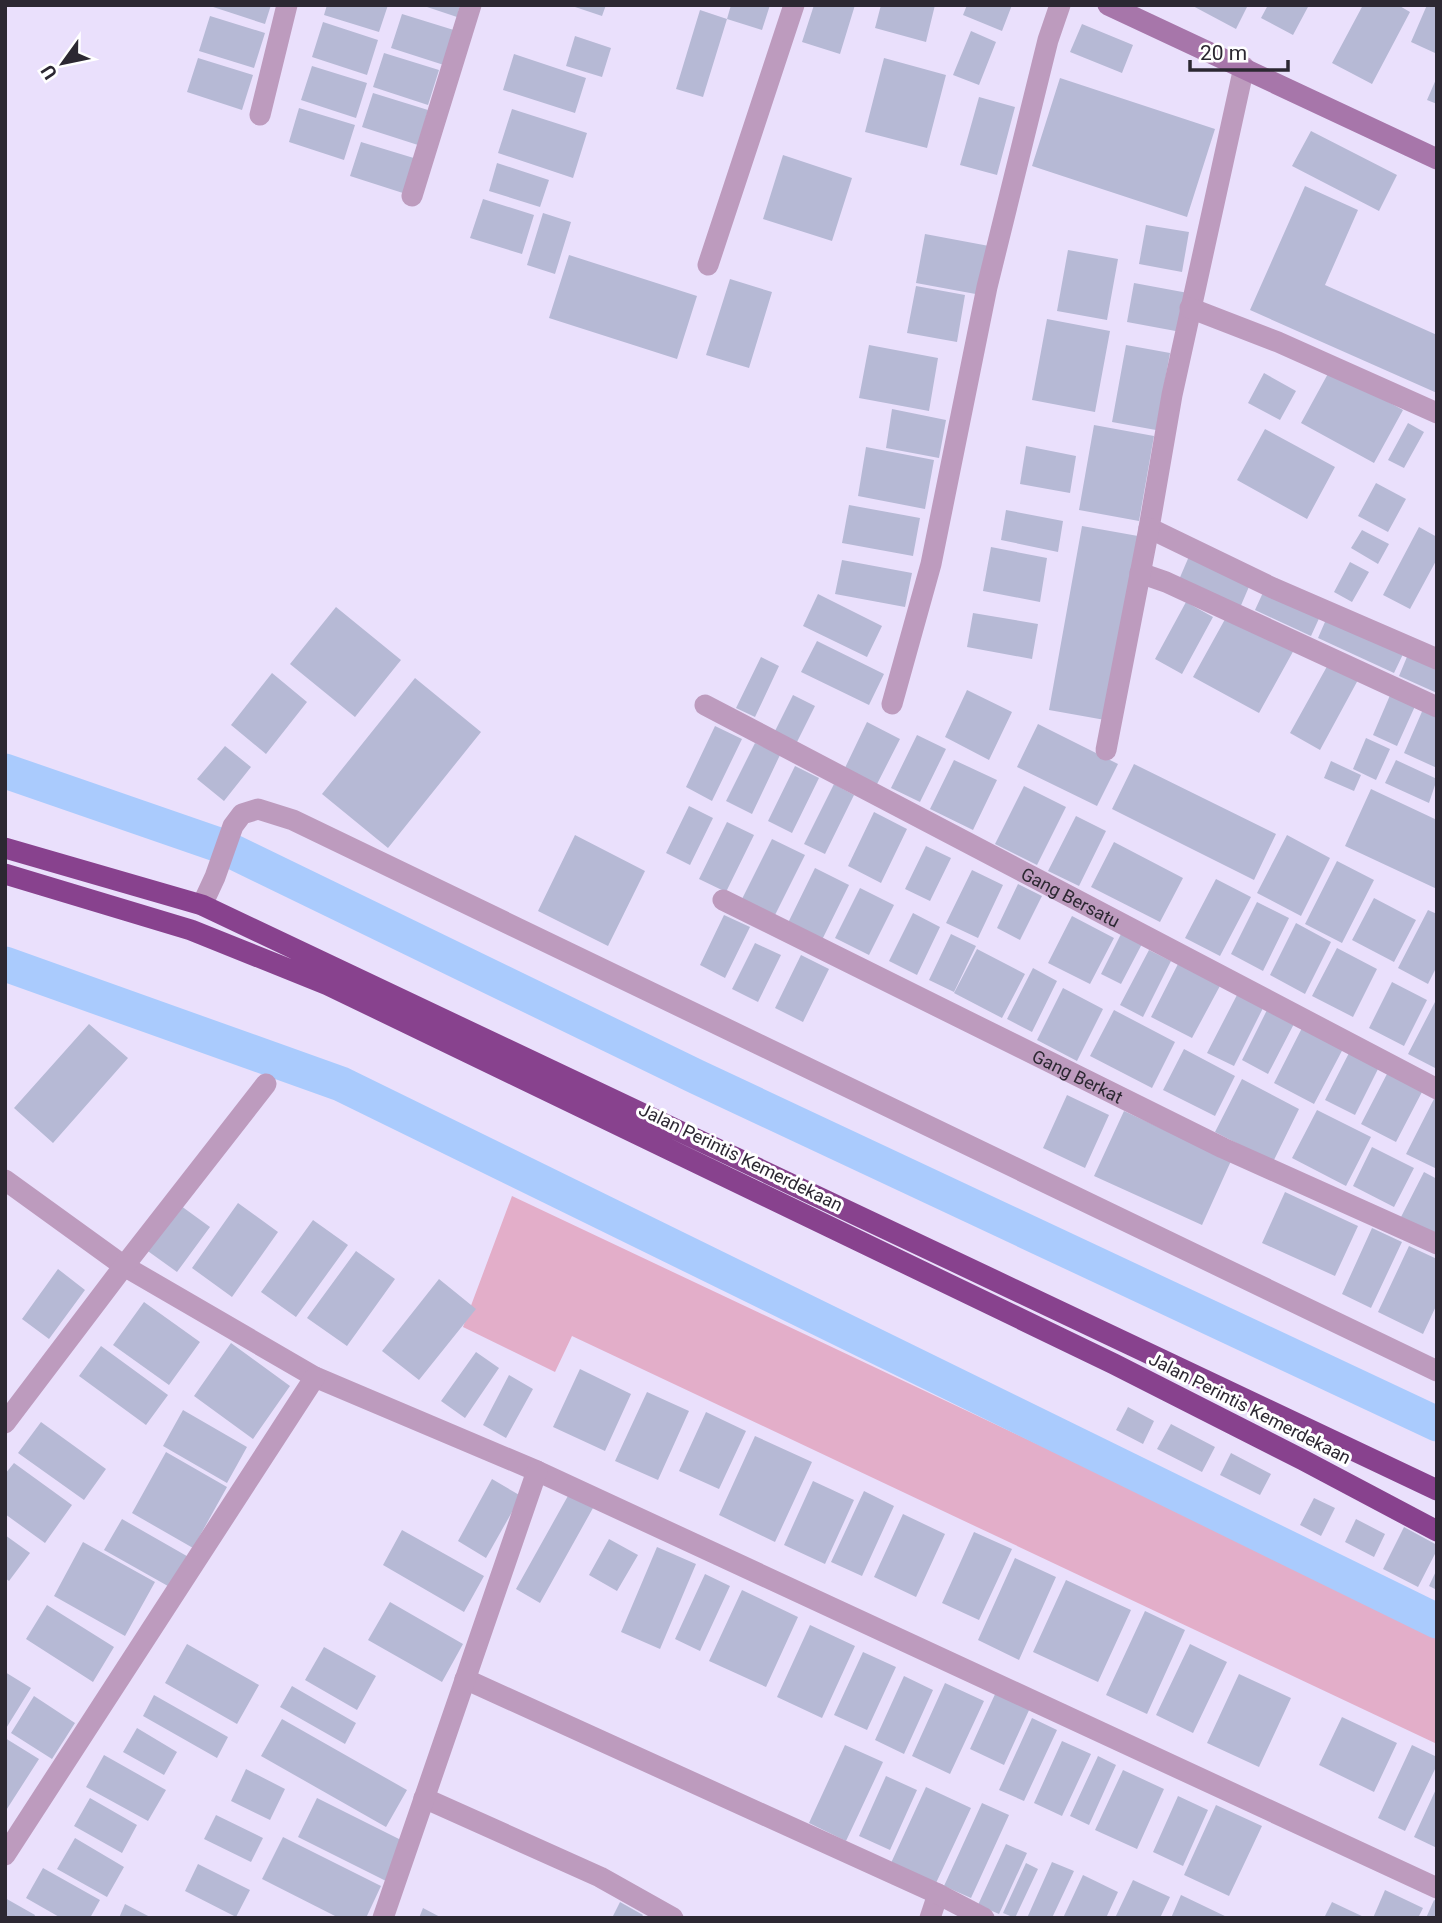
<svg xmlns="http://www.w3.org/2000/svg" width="1442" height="1923" font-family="Roboto,sans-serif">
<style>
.green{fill:#e3aec9}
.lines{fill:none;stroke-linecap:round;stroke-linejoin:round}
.canal{stroke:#aacbfd;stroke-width:35}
.building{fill:#b6b9d5}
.street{stroke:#bd9bbe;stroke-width:21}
.secondary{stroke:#a776aa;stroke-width:21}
.highway{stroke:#88428e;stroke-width:21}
.labels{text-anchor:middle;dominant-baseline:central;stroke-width:6;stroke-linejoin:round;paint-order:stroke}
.street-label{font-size:18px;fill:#2c2832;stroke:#fff}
</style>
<rect width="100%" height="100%" fill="#eae0fc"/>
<path class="green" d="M512 1196 1437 1633V1744L572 1336 555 1372 463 1327Z"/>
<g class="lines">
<path class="canal" d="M5 771 219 845 697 1077 1437 1424
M5 964 341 1084 1437 1621"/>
</g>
<path class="building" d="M207 5H271L265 24Z
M327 5H388L379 32 324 15Z
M421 5H460L457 17Z
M569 5H606L602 16Z
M731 5H770L762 30 727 19Z
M814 5H855L840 54 802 42Z
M881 5H935L926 42 875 28Z
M967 5H1012L1002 31 963 15Z
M1191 5H1248L1236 29Z
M1268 5H1309L1293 35 1261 18Z
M1363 5H1398L1410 12 1372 84 1332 63Z
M1427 5H1437L1435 53 1411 42Z
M700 10 727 19 703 97 676 89Z
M402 14 457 31 447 66 391 48Z
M210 16 265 33 254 68 199 51Z
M323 22 378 40 367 75 312 57Z
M1082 24 1133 45 1122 73 1070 52Z
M971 31 996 42 979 85 953 75Z
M575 36 611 48 602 77 566 66Z
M384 53 439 70 428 105 373 87Z
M514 54 586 78 575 113 503 90Z
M198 58 253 75 242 110 187 92Z
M884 58 946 75 927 148 865 132Z
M312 66 367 83 356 118 301 100Z
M1437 77V104L1427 100Z
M1060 78 1215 129 1187 217 1032 166Z
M373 93 428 110 418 145 362 127Z
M979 97 1015 107 997 175 960 165Z
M299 108 355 125 344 160 289 142Z
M512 109 587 133 573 178 498 153Z
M1311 131 1397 175 1379 211 1292 166Z
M361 142 417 159 406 194 350 176Z
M783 155 852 178 832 241 763 219Z
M497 163 549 180 540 207 489 191Z
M1305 186 1358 210 1325 285 1437 335V393L1250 310Z
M483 199 534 215 522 254 470 238Z
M543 213 571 222 555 274 527 265Z
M1146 225 1189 232 1182 272 1139 264Z
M925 234 989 246 981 295 916 283Z
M1068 250 1118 259 1107 320 1057 311Z
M569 255 697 296 677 359 549 318Z
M730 279 772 292 749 368 706 355Z
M1134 283 1188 293 1181 332 1127 322Z
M916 286 965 295 957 342 907 333Z
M1047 319 1110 331 1095 412 1032 400Z
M869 345 938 358 929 411 859 398Z
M1126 345 1170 353 1156 430 1112 422Z
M1330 370 1403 410 1374 463 1301 423Z
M1264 373 1296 391 1280 420 1248 403Z
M892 409 946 420 939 458 886 448Z
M1408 423 1424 432 1404 468 1388 460Z
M1094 425 1154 436 1139 521 1079 510Z
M1265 429 1335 467 1307 519 1237 480Z
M1026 446 1076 456 1070 493 1020 484Z
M866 447 934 460 925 509 858 496Z
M1376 483 1406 499 1388 532 1358 516Z
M849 505 920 518 913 556 842 543Z
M1006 510 1063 521 1058 552 1001 540Z
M1082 526 1138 536 1105 720 1049 710Z
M1419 527 1437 537V559L1410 609 1383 595Z
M1362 530 1389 544 1378 564 1351 548Z
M991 547 1047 558 1040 602 983 591Z
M1190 554 1251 582 1239 610 1178 582Z
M842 560 912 573 905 607 835 594Z
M1350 562 1369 572 1352 602 1334 592Z
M1266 586 1322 612 1311 636 1255 610Z
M818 594 882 626 867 657 803 626Z
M1186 602 1213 617 1182 674 1155 659Z
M336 607 401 660 355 717 290 664Z
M1229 612 1295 648 1259 713 1193 677Z
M973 613 1038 624 1032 659 967 647Z
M1328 615 1405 650 1394 673 1318 638Z
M817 641 884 674 869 705 801 672Z
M1409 652 1437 664V693L1399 676Z
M761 657 779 666 755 717 736 708Z
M1330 661 1359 678 1320 750 1290 733Z
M272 673 307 702 266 754 231 725Z
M415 678 481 732 388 848 322 794Z
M967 690 1012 712 989 760 945 737Z
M1391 693 1416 704 1397 746 1373 735Z
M793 695 815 706 796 744 774 733Z
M1424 707 1437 713V768L1404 753Z
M867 722 900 739 875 788 843 772Z
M1038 724 1118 764 1097 806 1017 767Z
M715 726 742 739 712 801 686 787Z
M917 735 946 749 920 802 891 788Z
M1366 738 1390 749 1376 780 1353 769Z
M755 743 780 755 752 814 726 801Z
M225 746 251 767 224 801 197 779Z
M954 760 997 780 973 830 930 809Z
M1396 760 1437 779 1429 803 1385 783Z
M1331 761 1361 775 1354 791 1324 778Z
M1134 764 1276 834 1254 880 1112 809Z
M795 766 819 778 792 833 768 821Z
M834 784 854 795 825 854 804 844Z
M1024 786 1066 807 1037 865 995 844Z
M1371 789 1437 820V889L1345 846Z
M689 806 713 818 690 865 666 853Z
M874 812 907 829 881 883 848 866Z
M1076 816 1106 831 1079 886 1048 871Z
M727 822 754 835 726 892 699 879Z
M575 835 645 871 608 946 538 911Z
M1287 835 1330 858 1301 916 1257 893Z
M772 839 805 855 774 917 741 901Z
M1114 842 1183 878 1160 922 1091 887Z
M926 846 951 858 930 901 905 889Z
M1337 861 1374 880 1342 943 1305 924Z
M815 868 849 885 819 946 785 929Z
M972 870 1003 885 978 938 946 923Z
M1216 879 1251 897 1220 956 1185 938Z
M1018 884 1042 896 1020 940 997 928Z
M860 888 894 905 869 955 835 938Z
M1374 898 1416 920 1394 962 1352 940Z
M1257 902 1289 918 1263 971 1231 954Z
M1428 910 1437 914V966L1428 984 1398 968Z
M913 913 940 927 917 975 889 961Z
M724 915 750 927 725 978 700 965Z
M1072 916 1114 938 1090 984 1048 963Z
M1296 923 1331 942 1305 994 1270 975Z
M1122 932 1143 942 1121 984 1101 974Z
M951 934 976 946 954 992 929 980Z
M755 943 781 955 758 1002 732 989Z
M1337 948 1377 969 1353 1017 1312 996Z
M977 949 1025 974 1002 1018 954 993Z
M1149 950 1171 961 1143 1017 1120 1005Z
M801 955 829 969 803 1022 775 1008Z
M1179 962 1221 984 1192 1038 1151 1017Z
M1033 968 1057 981 1032 1032 1007 1019Z
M1392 982 1427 1000 1404 1046 1369 1028Z
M1063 988 1103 1009 1077 1061 1037 1040Z
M1237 995 1263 1008 1234 1066 1207 1053Z
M1435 1002 1437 1003V1069L1408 1054Z
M1270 1004 1297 1018 1268 1074 1242 1060Z
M1114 1010 1175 1042 1152 1088 1090 1056Z
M89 1024 128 1058 53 1143 14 1108Z
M1304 1024 1345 1045 1314 1104 1274 1083Z
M1184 1049 1235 1076 1215 1116 1163 1090Z
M1350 1051 1379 1067 1355 1115 1325 1100Z
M1388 1072 1423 1090 1396 1142 1361 1124Z
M1242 1079 1299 1109 1273 1162 1215 1132Z
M1437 1093V1169L1406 1154Z
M1067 1095 1109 1115 1085 1168 1043 1148Z
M1317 1110 1371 1137 1346 1186 1292 1158Z
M1124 1111 1231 1161 1202 1225 1094 1176Z
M1372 1147 1414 1168 1394 1207 1353 1186Z
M1424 1172 1437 1179V1235L1401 1217Z
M1285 1192 1358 1226 1335 1276 1262 1243Z
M177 1203 210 1227 177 1272 145 1249Z
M238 1203 278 1232 232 1297 192 1268Z
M313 1220 348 1245 296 1317 261 1292Z
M1372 1228 1402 1242 1371 1308 1342 1294Z
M1409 1246 1437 1259V1304L1423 1334 1378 1312Z
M356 1251 395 1279 347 1346 307 1318Z
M58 1269 85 1290 49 1339 22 1319Z
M439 1279 476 1309 419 1380 382 1351Z
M144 1302 200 1342 169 1385 113 1345Z
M231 1343 290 1386 253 1439 194 1396Z
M101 1346 168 1395 146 1425 79 1376Z
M476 1352 499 1368 465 1418 441 1401Z
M580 1369 631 1394 605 1451 553 1427Z
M509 1375 533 1389 506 1438 483 1425Z
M647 1392 689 1411 658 1480 615 1461Z
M1128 1407 1154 1421 1143 1444 1116 1430Z
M183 1410 247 1447 227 1483 163 1446Z
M706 1412 746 1431 719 1489 679 1471Z
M41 1422 106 1469 84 1500 18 1453Z
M1171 1424 1215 1447 1202 1472 1157 1449Z
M755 1436 812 1462 775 1542 719 1515Z
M166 1452 227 1487 193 1548 132 1513Z
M1231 1453 1271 1474 1260 1495 1220 1475Z
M14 1463 72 1505 45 1543 5 1514V1474Z
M492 1479 521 1496 486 1558 458 1541Z
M813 1481 854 1500 825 1564 784 1545Z
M864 1491 894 1506 862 1576 831 1562Z
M569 1494 593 1508 540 1603 516 1589Z
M1314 1498 1335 1508 1321 1536 1300 1525Z
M903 1514 945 1534 916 1597 874 1577Z
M122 1519 192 1559 175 1590 104 1550Z
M1356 1519 1385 1534 1374 1557 1345 1542Z
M1404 1527 1437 1545V1550L1418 1587 1383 1569Z
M402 1530 484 1576 464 1612 383 1565Z
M974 1532 1012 1549 979 1620 942 1603Z
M5 1535 30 1553 9 1581 5 1578Z
M609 1539 638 1555 617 1591 589 1575Z
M83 1542 155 1582 125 1636 54 1596Z
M657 1547 696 1564 660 1649 621 1632Z
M1015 1558 1056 1577 1019 1660 978 1640Z
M1437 1569V1590L1429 1586Z
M705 1574 730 1586 700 1651 675 1639Z
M1066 1580 1131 1610 1098 1682 1033 1652Z
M742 1590 798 1617 766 1687 709 1661Z
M390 1602 463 1644 442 1682 368 1640Z
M47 1605 114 1647 93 1682 26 1639Z
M1145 1611 1185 1630 1147 1714 1106 1695Z
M810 1625 855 1646 822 1718 777 1697Z
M187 1644 259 1685 237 1724 165 1683Z
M1190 1644 1227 1662 1193 1733 1156 1715Z
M324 1647 376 1676 357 1710 305 1680Z
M863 1652 896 1667 867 1730 834 1715Z
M5 1672 31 1688 5 1730Z
M1239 1674 1291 1698 1259 1767 1207 1743Z
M904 1676 933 1690 904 1754 875 1740Z
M945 1683 984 1701 950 1774 912 1756Z
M292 1686 356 1723 345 1744 280 1707Z
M996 1692 1030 1708 1004 1765 970 1749Z
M154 1695 228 1737 217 1758 143 1716Z
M34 1696 75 1723 52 1759 11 1733Z
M1342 1717 1397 1743 1374 1792 1319 1765Z
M1032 1718 1057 1730 1024 1801 999 1790Z
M282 1719 407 1790 386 1827 261 1756Z
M137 1728 177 1752 164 1775 123 1752Z
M5 1738 39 1759 5 1812Z
M1062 1741 1091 1754 1062 1816 1034 1803Z
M845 1745 883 1762 846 1841 809 1823Z
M1412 1745 1437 1757V1765L1405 1831 1378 1818Z
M104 1755 166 1790 148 1821 86 1787Z
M1098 1756 1116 1765 1089 1825 1070 1816Z
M246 1769 285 1789 270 1820 231 1801Z
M1123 1770 1164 1789 1137 1849 1095 1830Z
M886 1776 917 1790 890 1850 859 1836Z
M926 1787 971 1808 936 1883 891 1863Z
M1437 1787V1848L1414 1837Z
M1178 1796 1208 1810 1183 1866 1153 1852Z
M90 1798 137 1825 122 1853 74 1826Z
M317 1798 405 1842 386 1881 298 1837Z
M982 1803 1009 1815 971 1898 944 1886Z
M1216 1805 1262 1826 1229 1896 1184 1875Z
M216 1815 263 1838 251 1862 204 1839Z
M283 1837 381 1886 366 1918H339L262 1879Z
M75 1838 124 1867 107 1897 57 1869Z
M1006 1844 1027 1853 999 1914 978 1905Z
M1052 1862 1074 1871 1052 1918H1027Z
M1026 1863 1038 1869 1015 1918 1003 1913Z
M198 1864 250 1890 236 1917 185 1891Z
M43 1868 100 1900 90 1918H61L26 1898Z
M1083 1875 1118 1892 1106 1918H1063Z
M1133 1880 1170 1897 1160 1918H1115Z
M1385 1890 1423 1908 1418 1918H1373Z
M1181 1895 1229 1918H1171Z
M5 1898 35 1915 34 1918H5Z
M1434 1900 1437 1901V1918H1426Z
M620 1902 643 1915 641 1918H612Z
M1332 1902 1366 1918H1324Z
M125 1904 152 1918H119Z
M423 1908 442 1918H419Z"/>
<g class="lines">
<g class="street">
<path d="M1244 67 1172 395 1149 528 1273 588 1437 659"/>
<path d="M260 115 287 5"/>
<path d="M412 196 471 5"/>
<path d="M708 265 794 5"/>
<path d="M1190 308 1278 342 1437 413"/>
<path d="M1140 573 1166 582 1437 707"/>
<path d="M892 704 931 564 987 287 1048 40 1060 5"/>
<path id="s1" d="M705 705 1437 1089"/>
<path d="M1106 750 1149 528"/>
<path id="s2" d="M723 900 1223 1148 1437 1244"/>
<path d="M202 905 215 877 233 826 242 814 258 809 293 820 1437 1371"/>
<path d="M5 1180 124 1266 315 1377 537 1471 1437 1888"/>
<path d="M5 1423 124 1266 266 1084"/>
<path d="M465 1679 938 1894 930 1918"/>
<path d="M424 1798 600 1877 673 1918"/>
<path d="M5 1855 315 1377"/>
<path d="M938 1894 984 1918"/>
<path d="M383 1918 537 1471"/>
</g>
<path class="secondary" d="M1108 5 1437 159"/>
<path class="highway" d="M5 848 202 905 1437 1490
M5 874 191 930 328 985 1114 1364 1303 1460 1437 1531"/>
</g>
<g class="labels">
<g class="street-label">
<text stroke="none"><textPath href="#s1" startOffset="413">Gang Bersatu</textPath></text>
<text stroke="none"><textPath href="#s2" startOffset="396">Gang Berkat</textPath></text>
<text transform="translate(741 1157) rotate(26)">Jalan Perintis Kemerdekaan</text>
<text transform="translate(1250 1408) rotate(27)">Jalan Perintis Kemerdekaan</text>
</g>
</g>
<rect width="1442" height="1923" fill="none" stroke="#2c2832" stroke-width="14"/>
<g transform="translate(63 63) rotate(237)" stroke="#ffffff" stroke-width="5" paint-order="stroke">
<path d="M0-5L12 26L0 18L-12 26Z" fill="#2c2832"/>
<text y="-10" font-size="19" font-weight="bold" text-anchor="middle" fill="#2c2832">U</text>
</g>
<path d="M1190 60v10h98v-10" fill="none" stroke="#2c2832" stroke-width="3.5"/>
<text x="1200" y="60" font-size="21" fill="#2c2832" stroke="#ffffff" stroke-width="5" paint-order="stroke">20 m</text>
</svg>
